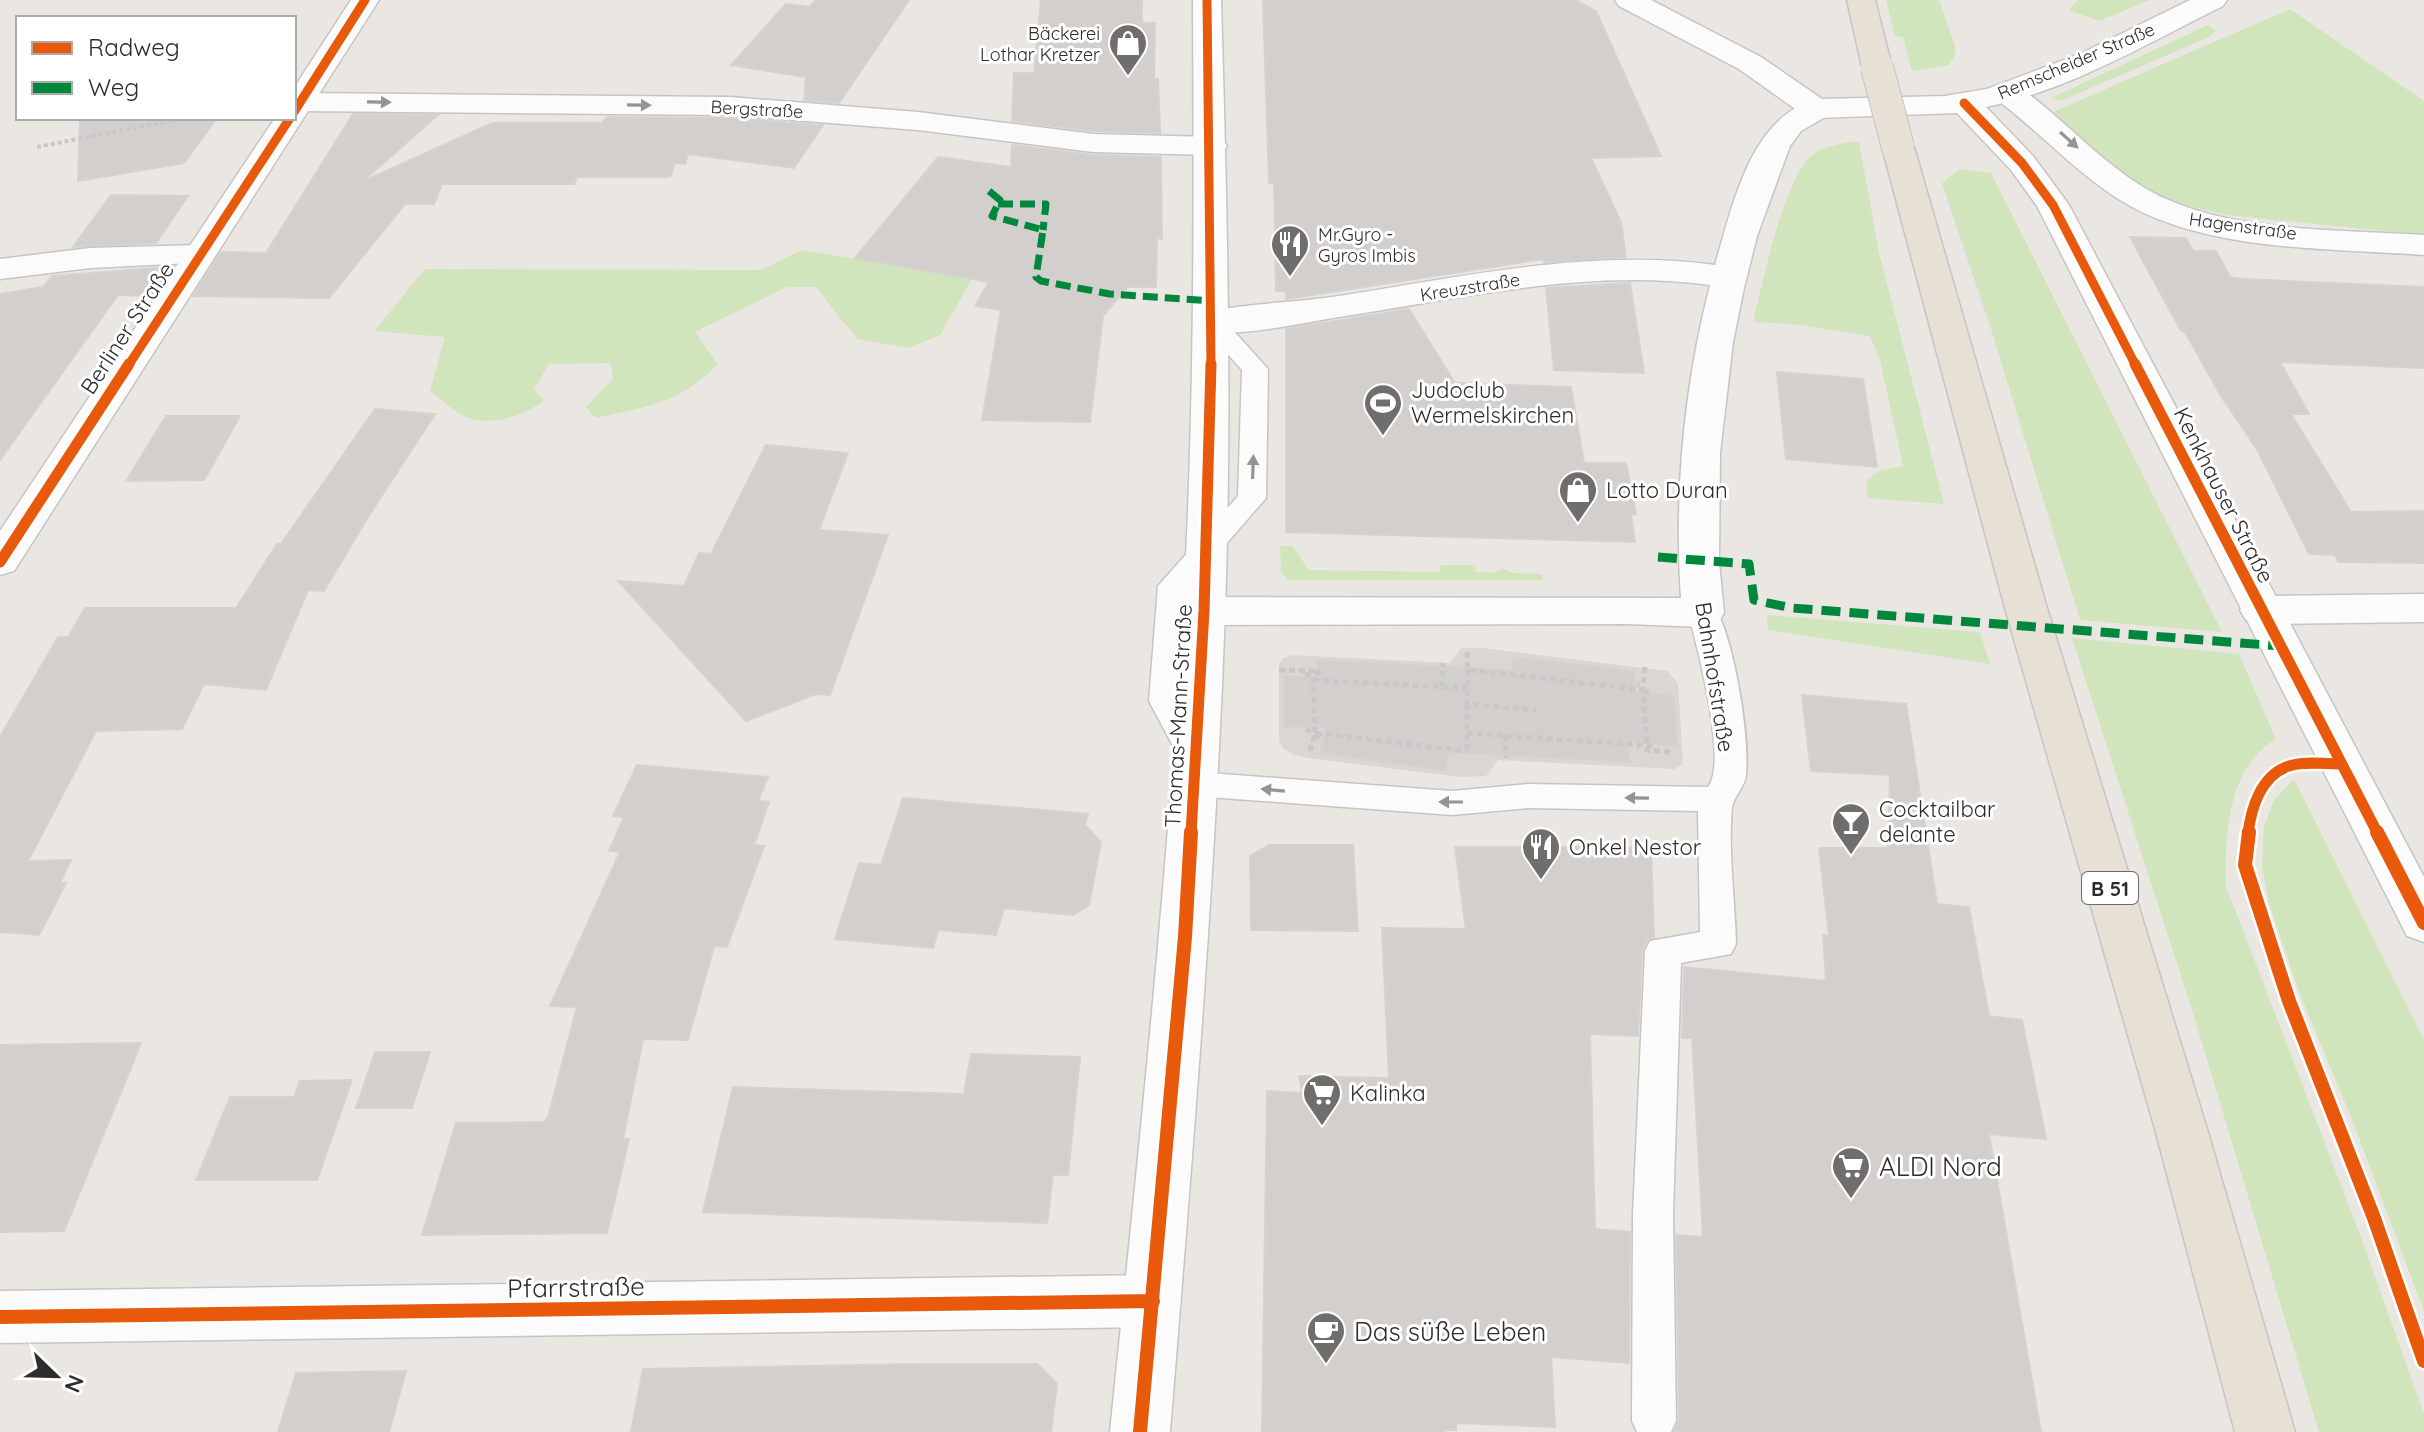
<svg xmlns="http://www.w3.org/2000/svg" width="2424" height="1432" font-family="Quicksand,sans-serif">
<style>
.green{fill:#d0e5bc}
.plaza{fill:#dad6d2}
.building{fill:#d2cfcc;stroke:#d5d2cf;stroke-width:2}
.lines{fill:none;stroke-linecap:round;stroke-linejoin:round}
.service-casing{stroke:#c6c5c5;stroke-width:3}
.minor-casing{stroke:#c6c5c5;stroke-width:3}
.tertiary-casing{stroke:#c6c5c5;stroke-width:3}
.secondary-casing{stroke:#c6c5c5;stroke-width:3}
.primary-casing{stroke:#c6c4c3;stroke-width:3}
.path-far1{stroke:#c8c8c8;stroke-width:4;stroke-dasharray:4 3;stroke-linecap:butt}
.path{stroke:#c8c8c8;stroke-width:5;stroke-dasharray:6 4;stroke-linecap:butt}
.service{fill:#fcfbfb;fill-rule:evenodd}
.minor{fill:#fcfbfb;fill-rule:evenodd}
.tertiary{fill:#fcfbfb;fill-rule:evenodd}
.secondary{fill:#fcfbfb;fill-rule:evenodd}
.primary{fill:#e7e1d5;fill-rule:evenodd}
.primary-bridge-casing{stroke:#c6c4c3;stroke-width:34;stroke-linecap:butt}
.primary-bridge{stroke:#e7e1d5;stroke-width:32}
.quiet-far1{stroke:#00873e;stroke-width:7;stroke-dasharray:15 7;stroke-linecap:butt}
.quiet{stroke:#00873e;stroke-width:9;stroke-dasharray:19 9;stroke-linecap:butt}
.cycleway-far2-casing{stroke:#fff;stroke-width:13}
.cycleway-far1-casing{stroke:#fff;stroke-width:16}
.cycleway-casing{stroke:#fff;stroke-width:19}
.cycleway-far2{stroke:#e8590c;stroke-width:9}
.cycleway-far1{stroke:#e8590c;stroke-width:11}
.cycleway{stroke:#e8590c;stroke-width:14}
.oneway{fill:#949494}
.labels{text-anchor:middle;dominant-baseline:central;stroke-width:6;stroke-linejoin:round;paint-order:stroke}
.far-poi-label{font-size:18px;fill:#2d2d2d;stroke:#fff;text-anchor:end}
.far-street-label{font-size:18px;fill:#2d2d2d;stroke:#fff}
.shield{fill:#fff;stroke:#6c6c6c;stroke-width:2}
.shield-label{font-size:20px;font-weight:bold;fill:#2d2d2d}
.street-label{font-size:22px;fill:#2d2d2d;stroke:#fff}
.poi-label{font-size:22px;fill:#2d2d2d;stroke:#fff;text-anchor:start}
.near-poi-label{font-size:26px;fill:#2d2d2d;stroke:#fff;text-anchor:start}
.near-street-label{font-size:26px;fill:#2d2d2d;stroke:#fff}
</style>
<rect width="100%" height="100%" fill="#eae6e2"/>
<path class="green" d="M1886 0H1939L1955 46V57L1948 65 1912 71 1903 37 1895 36Z
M2078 0H2150L2099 21 2069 10Z
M2290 9 2424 101V235L2226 215 2166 200 2147 192 2108 161 2053 112Z
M2208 25 2216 31 2209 37 2061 101 2051 98Z
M1859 141 1879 253 1944 504 1867 498V480L1878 471 1903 466 1880 360 1870 336 1793 324 1753 322C1762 286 1784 177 1812 155 1824 146 1844 143 1859 141Z
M1960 169 1991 173 2222 632 2080 620 1992 332 1942 183Z
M802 250 972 279 940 335 909 348 857 339 816 287H787L695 332 718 364C681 403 646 407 596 418L586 407 613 379 611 363 549 364 534 389 544 400C525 416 491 427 466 417 454 412 441 399 430 391L445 337 374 331 425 269 761 270Z
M1280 546H1292L1309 570 1440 572 1441 565H1475L1476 572 1494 573 1503 568 1512 573 1542 574 1543 580H1288L1281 572Z
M1767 615 1980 632 1990 664 1768 630Z
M2072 638 2239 654 2276 739C2227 768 2225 835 2226 886L2362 1240 2424 1414V1432H2319L2192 1010Z
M2294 779 2424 1040V1311L2351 1117 2300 994 2270 907 2262 869 2264 827 2274 800Z"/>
<path class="plaza" d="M1461 648H1483L1667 671 1678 683 1683 764 1674 769 1498 760 1486 776 1459 777 1308 758 1294 755 1283 748 1279 741V665L1283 658 1292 655 1450 663Z"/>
<path class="building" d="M816 0H909L839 103 804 100 806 77 731 65 786 4 809 7Z
M1041 0H1142V23H1155L1154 79H1158L1160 133 1093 131 1012 121 1014 73H1034Z
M1306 0H1575L1596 11 1661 156 1591 158 1621 222 1626 257 1544 262 1543 259 1286 299V291H1276L1274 183H1269L1263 1Z
M353 114 438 115 362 182 492 123H602L607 117 730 118 823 125 794 168 688 154 685 164 675 163 670 177H577L574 184H442L434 204H405L329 298 193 296 221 252 266 253Z
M80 118H217L184 163 78 181Z
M1012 145 1093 155 1161 157 1162 239 1157 238 1156 287H1127L1103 316 1090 422 982 420 1001 310 975 306 989 282 855 258 938 157 1011 167Z
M111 195 188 196 156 243 73 247Z
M2130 237 2186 238 2193 251H2216L2230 277 2242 279 2424 287V368L2280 362 2309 414H2291L2351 512 2424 511V563L2338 562 2335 555 2309 554 2258 451 2221 396 2185 332 2181 331Z
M172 267 153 296 118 295 0 460V294L43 287 52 276Z
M1630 283 1644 373 1554 370 1546 288Z
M1409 309 1455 383 1571 387 1584 463H1626L1636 514 1631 515 1635 542 1286 532V329Z
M1777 372 1863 379 1877 467 1786 459Z
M375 409 435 414 368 517 324 591 308 590 266 690 204 684 182 729 96 731 28 861 71 860 60 883H66L39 935 0 932V737L58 637H68L85 608H236L277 544H281Z
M166 416H240L204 480 126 481Z
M766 445 848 453 819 530 888 535 830 695 816 694 746 721 618 581 684 586 699 553 711 554Z
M1513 657 1634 671 1635 692 1674 696 1677 746 1627 741 1630 762 1448 752 1446 770 1320 753 1325 727H1285L1284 676 1316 677 1317 660 1512 670Z
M1802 695 1906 704 1937 904 1969 907 1989 1016 2022 1020 2046 1139 1989 1134 2041 1432H1674L1679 1421 1676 1235 1703 1237 1692 1038H1682L1684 967 1826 981 1823 935H1829L1819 848H1888L1890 775 1811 771Z
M637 765 768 777 758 801 769 802 754 845 764 846 727 947 714 946 688 1040 643 1039 623 1139H629L607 1233 422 1235 456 1123 544 1122 548 1117 577 1007 550 1006 620 852 609 851 624 817 613 816Z
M903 798 1088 814 1085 825 1101 842 1089 905 1073 915 1004 908 996 935 938 930 933 948 835 939 859 863 881 865Z
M1269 845H1353L1358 931 1251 930 1250 856Z
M1455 847H1651L1654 937 1647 940 1642 951 1638 1036 1590 1034 1595 1229 1630 1232 1629 1363 1551 1357 1555 1427 1456 1423V1430H1445V1432H1262L1267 1091 1302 1093 1299 1076 1389 1078 1382 928 1466 929Z
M141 1043 64 1231 0 1232V1045Z
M375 1052H430L412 1108H356Z
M971 1054 1080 1057 1068 1175H1053L1047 1223 703 1212 733 1087 964 1094Z
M352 1080 317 1180H196L230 1097H294L300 1081Z
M922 1364H1037L1057 1384 1051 1432H631L643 1369Z
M406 1371 389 1432H278L296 1373Z"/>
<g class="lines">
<defs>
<path id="service" d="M1212 314 1221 317 1268 369 1266 498 1188 588 1181 701 1212 759 1208 767 1196 771 1184 767 1149 701 1158 586 1238 496 1242 370 1199 322 1203 317Z
M1703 603 1714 606C1734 638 1750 737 1746 775 1745 787 1733 797 1732 808 1728 852 1735 899 1736 944L1731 954 1681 963 1673 1214 1676 1421 1671 1432H1637L1632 1421 1633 1214 1645 951 1650 941 1700 932 1698 811 1528 808 1452 815 1195 796 1183 793 1178 784 1183 775 1195 772 1452 791 1528 784 1708 787C1728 762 1697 645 1688 613L1692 606Z"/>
<path id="minor" d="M2007 84 2018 87 2034 98C2070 127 2104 163 2143 187 2221 234 2335 229 2424 235V255C2329 248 2203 252 2120 200 2075 172 2039 131 1996 99L1992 93 1996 87Z
M301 93 730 97 918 112 1093 134 1211 137 1222 139 1227 146 1222 153 1211 155 1093 152 918 130 730 115 301 111 294 109V95Z
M1816 100 1827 102 1831 109 1827 116 1801 131 1790 146 1757 236 1744 288 1733 342 1720 453 1719 562 1724 613 1718 623 1703 627 1627 624 1204 625 1189 621 1183 611 1189 601 1204 597 1681 598C1674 493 1684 387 1710 285 1589 268 1464 298 1345 316 1306 322 1236 339 1199 330L1194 322 1199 314C1244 303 1293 303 1339 296 1462 277 1591 248 1715 265 1732 208 1750 116 1816 100Z
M198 245 210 248 215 255 210 262 90 268 0 279V259L90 248Z
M2424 594V622L2261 624 2246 620 2240 610 2246 600 2261 596Z
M1153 1275 1173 1283 1181 1301 1173 1319 1153 1327 0 1343V1291Z"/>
<path id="tertiary" d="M1193 0H1221C1227 204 1232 408 1225 612 1215 886 1192 1159 1170 1432H1110C1138 1159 1167 887 1183 613 1195 409 1194 204 1193 0Z
M1615 0H1651L1761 57 1822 99 1945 96 1987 89 2080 54 2190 0H2227L2223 6C2146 44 2070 90 1986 107L2033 156 2069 205 2424 877V942L2407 936 2037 206 2011 170 1957 113 1816 118 1805 116 1739 69 1619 6Z"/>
<path id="secondary" d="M351 0H379L14 571 0 575V531L275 118H294V88Z"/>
<path id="primary" d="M1847 0H1875L1892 67 1888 73 1877 76 1866 73 1862 67Z
M1898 138 1909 140 1914 147 2047 608 2207 1129 2295 1432H2235L2155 1129 2005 608 1882 147 1887 140Z"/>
</defs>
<use href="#service" class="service-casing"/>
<use href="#minor" class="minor-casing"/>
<use href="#tertiary" class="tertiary-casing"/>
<use href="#secondary" class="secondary-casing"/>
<use href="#primary" class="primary-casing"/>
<path class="path-far1" d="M37 147 184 118"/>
<path class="path" d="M1467 652 1468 670 1643 690 1637 684
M1645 667 1643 690 1647 750 1670 752
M1279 670 1313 671 1315 733
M1468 670 1467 704 1536 710
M1305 675 1320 672
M1313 680 1467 688
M1442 687 1443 663
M1643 690 1652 693
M1467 704V751
M1306 729 1321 740
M1467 733 1655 746
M1505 735 1506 758
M1310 751 1315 733 1467 751"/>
<use href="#service" class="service"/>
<use href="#minor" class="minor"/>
<use href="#tertiary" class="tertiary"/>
<use href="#secondary" class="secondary"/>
<use href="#primary" class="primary"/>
<defs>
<path id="primary-bridge" d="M1877 67 1898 147"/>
</defs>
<use href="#primary-bridge" class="primary-bridge-casing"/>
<use href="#primary-bridge" class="primary-bridge"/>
<path class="quiet-far1" d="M989 191 1000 200 992 216 1043 230 1036 277 1041 281 1110 294 1212 301
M998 204H1046L1043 230"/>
<path class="quiet" d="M1658 557 1749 564 1754 600 1792 608 2280 646"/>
<defs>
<path id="cycleway-far2" d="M1207 0 1211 366
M1964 103 2022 163 2053 205 2136 366
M294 112 365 0
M128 366 290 118"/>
<path id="cycleway-far1" d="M2135 364 2378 834
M0 562 129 364
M1191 834 1204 611 1211 364
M2248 834C2251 808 2261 775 2289 766 2303 761 2326 764 2341 764"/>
<path id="cycleway" d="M2249 832 2245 865 2289 1001 2374 1218 2424 1361
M2377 832 2424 923
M0 1317 1153 1301
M1140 1432 1185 937 1191 832"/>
</defs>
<use href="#cycleway-far2" class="cycleway-far2-casing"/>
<use href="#cycleway-far1" class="cycleway-far1-casing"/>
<use href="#cycleway" class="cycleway-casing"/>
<use href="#cycleway-far2" class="cycleway-far2"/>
<use href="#cycleway-far1" class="cycleway-far1"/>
<use href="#cycleway" class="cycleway"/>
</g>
<defs><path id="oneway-solid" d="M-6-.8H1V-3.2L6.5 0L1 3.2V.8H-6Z" transform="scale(2)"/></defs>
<g class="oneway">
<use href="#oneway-solid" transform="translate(379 102) rotate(1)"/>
<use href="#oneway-solid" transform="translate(639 105) rotate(1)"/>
<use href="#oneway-solid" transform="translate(2069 140) rotate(42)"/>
<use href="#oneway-solid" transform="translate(1253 467) rotate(-88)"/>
<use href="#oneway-solid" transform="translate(1273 790) rotate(-175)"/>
<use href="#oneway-solid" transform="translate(1637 798) rotate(-179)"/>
<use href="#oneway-solid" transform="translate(1451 802) rotate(-180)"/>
</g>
<defs>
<symbol id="shop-pin" viewBox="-11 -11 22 30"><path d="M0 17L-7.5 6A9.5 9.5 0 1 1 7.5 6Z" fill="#6f6e6c" stroke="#fff"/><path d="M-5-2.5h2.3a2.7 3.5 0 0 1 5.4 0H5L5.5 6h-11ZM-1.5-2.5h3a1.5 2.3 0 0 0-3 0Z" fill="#fff"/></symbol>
<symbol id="restaurant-pin" viewBox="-11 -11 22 30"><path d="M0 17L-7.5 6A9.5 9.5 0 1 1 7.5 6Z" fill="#6f6e6c" stroke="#fff"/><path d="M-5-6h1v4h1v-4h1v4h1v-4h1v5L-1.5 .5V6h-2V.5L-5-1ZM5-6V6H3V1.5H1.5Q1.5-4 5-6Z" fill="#fff"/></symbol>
<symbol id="stadium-pin" viewBox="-11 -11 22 30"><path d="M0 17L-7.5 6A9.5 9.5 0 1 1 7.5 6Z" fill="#6f6e6c" stroke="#fff"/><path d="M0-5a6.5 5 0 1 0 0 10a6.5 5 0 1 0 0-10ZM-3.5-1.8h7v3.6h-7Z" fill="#fff"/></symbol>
<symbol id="bar-pin" viewBox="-11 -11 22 30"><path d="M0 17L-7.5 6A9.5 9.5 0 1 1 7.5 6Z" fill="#6f6e6c" stroke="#fff"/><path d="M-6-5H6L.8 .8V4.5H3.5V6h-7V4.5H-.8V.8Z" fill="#fff"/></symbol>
<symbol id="supermarket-pin" viewBox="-11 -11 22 30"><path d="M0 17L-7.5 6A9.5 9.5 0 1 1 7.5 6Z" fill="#6f6e6c" stroke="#fff"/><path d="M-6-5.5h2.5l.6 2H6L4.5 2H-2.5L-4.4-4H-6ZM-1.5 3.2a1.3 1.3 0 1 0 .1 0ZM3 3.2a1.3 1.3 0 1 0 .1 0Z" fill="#fff"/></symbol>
<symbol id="cafe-pin" viewBox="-11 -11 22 30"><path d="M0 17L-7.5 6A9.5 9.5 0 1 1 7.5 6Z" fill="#6f6e6c" stroke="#fff"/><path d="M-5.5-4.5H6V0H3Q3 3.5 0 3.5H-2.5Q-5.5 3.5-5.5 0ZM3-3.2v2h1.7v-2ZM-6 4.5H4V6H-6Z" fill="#fff"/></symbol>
</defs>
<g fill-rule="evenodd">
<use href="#shop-pin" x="1106" y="21" width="44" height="60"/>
<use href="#restaurant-pin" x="1268" y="222" width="44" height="60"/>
<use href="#stadium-pin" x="1361" y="381" width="44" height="60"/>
<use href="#shop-pin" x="1556" y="468" width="44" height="60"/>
<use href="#bar-pin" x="1829" y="800" width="44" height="60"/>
<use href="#restaurant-pin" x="1519" y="825" width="44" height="60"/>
<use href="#supermarket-pin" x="1300" y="1071" width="44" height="60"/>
<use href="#supermarket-pin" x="1829" y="1144" width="44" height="60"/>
<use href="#cafe-pin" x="1304" y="1309" width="44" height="60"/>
</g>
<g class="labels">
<g class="far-poi-label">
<text x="1100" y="33">Bäckerei<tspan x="1100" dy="21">Lothar Kretzer</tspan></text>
<text x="1318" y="234" text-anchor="start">Mr.Gyro -<tspan x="1318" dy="21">Gyros Imbis</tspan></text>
</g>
<g class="far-street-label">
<text transform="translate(2076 61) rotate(-23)">Remscheider Straße</text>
<text transform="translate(757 109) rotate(3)">Bergstraße</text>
<text transform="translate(2243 226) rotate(8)">Hagenstraße</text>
<text transform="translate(1470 287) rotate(-9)">Kreuzstraße</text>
</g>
<rect class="shield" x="2082" y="872" width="56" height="32" rx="6"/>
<g class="shield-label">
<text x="2110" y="888">B 51</text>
</g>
<g class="street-label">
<text transform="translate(127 328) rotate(-57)">Berliner Straße</text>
<text transform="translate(2224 495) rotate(63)">Kenkhauser Straße</text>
<text transform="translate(1715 677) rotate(81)">Bahnhofstraße</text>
<text transform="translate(1178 716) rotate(-87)">Thomas-Mann-Straße</text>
</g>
<g class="poi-label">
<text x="1411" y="390">Judoclub<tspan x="1411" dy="25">Wermelskirchen</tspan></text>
<text x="1606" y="490">Lotto Duran</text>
<text x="1879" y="809">Cocktailbar<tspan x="1879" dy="25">delante</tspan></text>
<text x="1569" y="847">Onkel Nestor</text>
<text x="1350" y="1093">Kalinka</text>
</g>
<g class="near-poi-label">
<text x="1879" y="1166">ALDI Nord</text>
<text x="1354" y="1331">Das süße Leben</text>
</g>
<g class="near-street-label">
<text transform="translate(576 1287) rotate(-1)">Pfarrstraße</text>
</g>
</g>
<rect x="16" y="16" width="280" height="104" fill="#ffffff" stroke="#ababab" stroke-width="2"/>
<rect x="32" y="42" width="40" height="12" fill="#e8590c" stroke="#ababab" stroke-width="2"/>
<text x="88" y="56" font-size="24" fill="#2d2d2d">Radweg</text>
<rect x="32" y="82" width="40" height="12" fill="#00873e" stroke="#ababab" stroke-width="2"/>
<text x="88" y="96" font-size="24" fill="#2d2d2d">Weg</text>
<g transform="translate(56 1376) rotate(113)" stroke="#ffffff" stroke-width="6" paint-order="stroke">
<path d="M0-6L14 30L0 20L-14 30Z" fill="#2d2d2d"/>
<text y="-12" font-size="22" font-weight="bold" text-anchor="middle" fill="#2d2d2d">N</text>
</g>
</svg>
